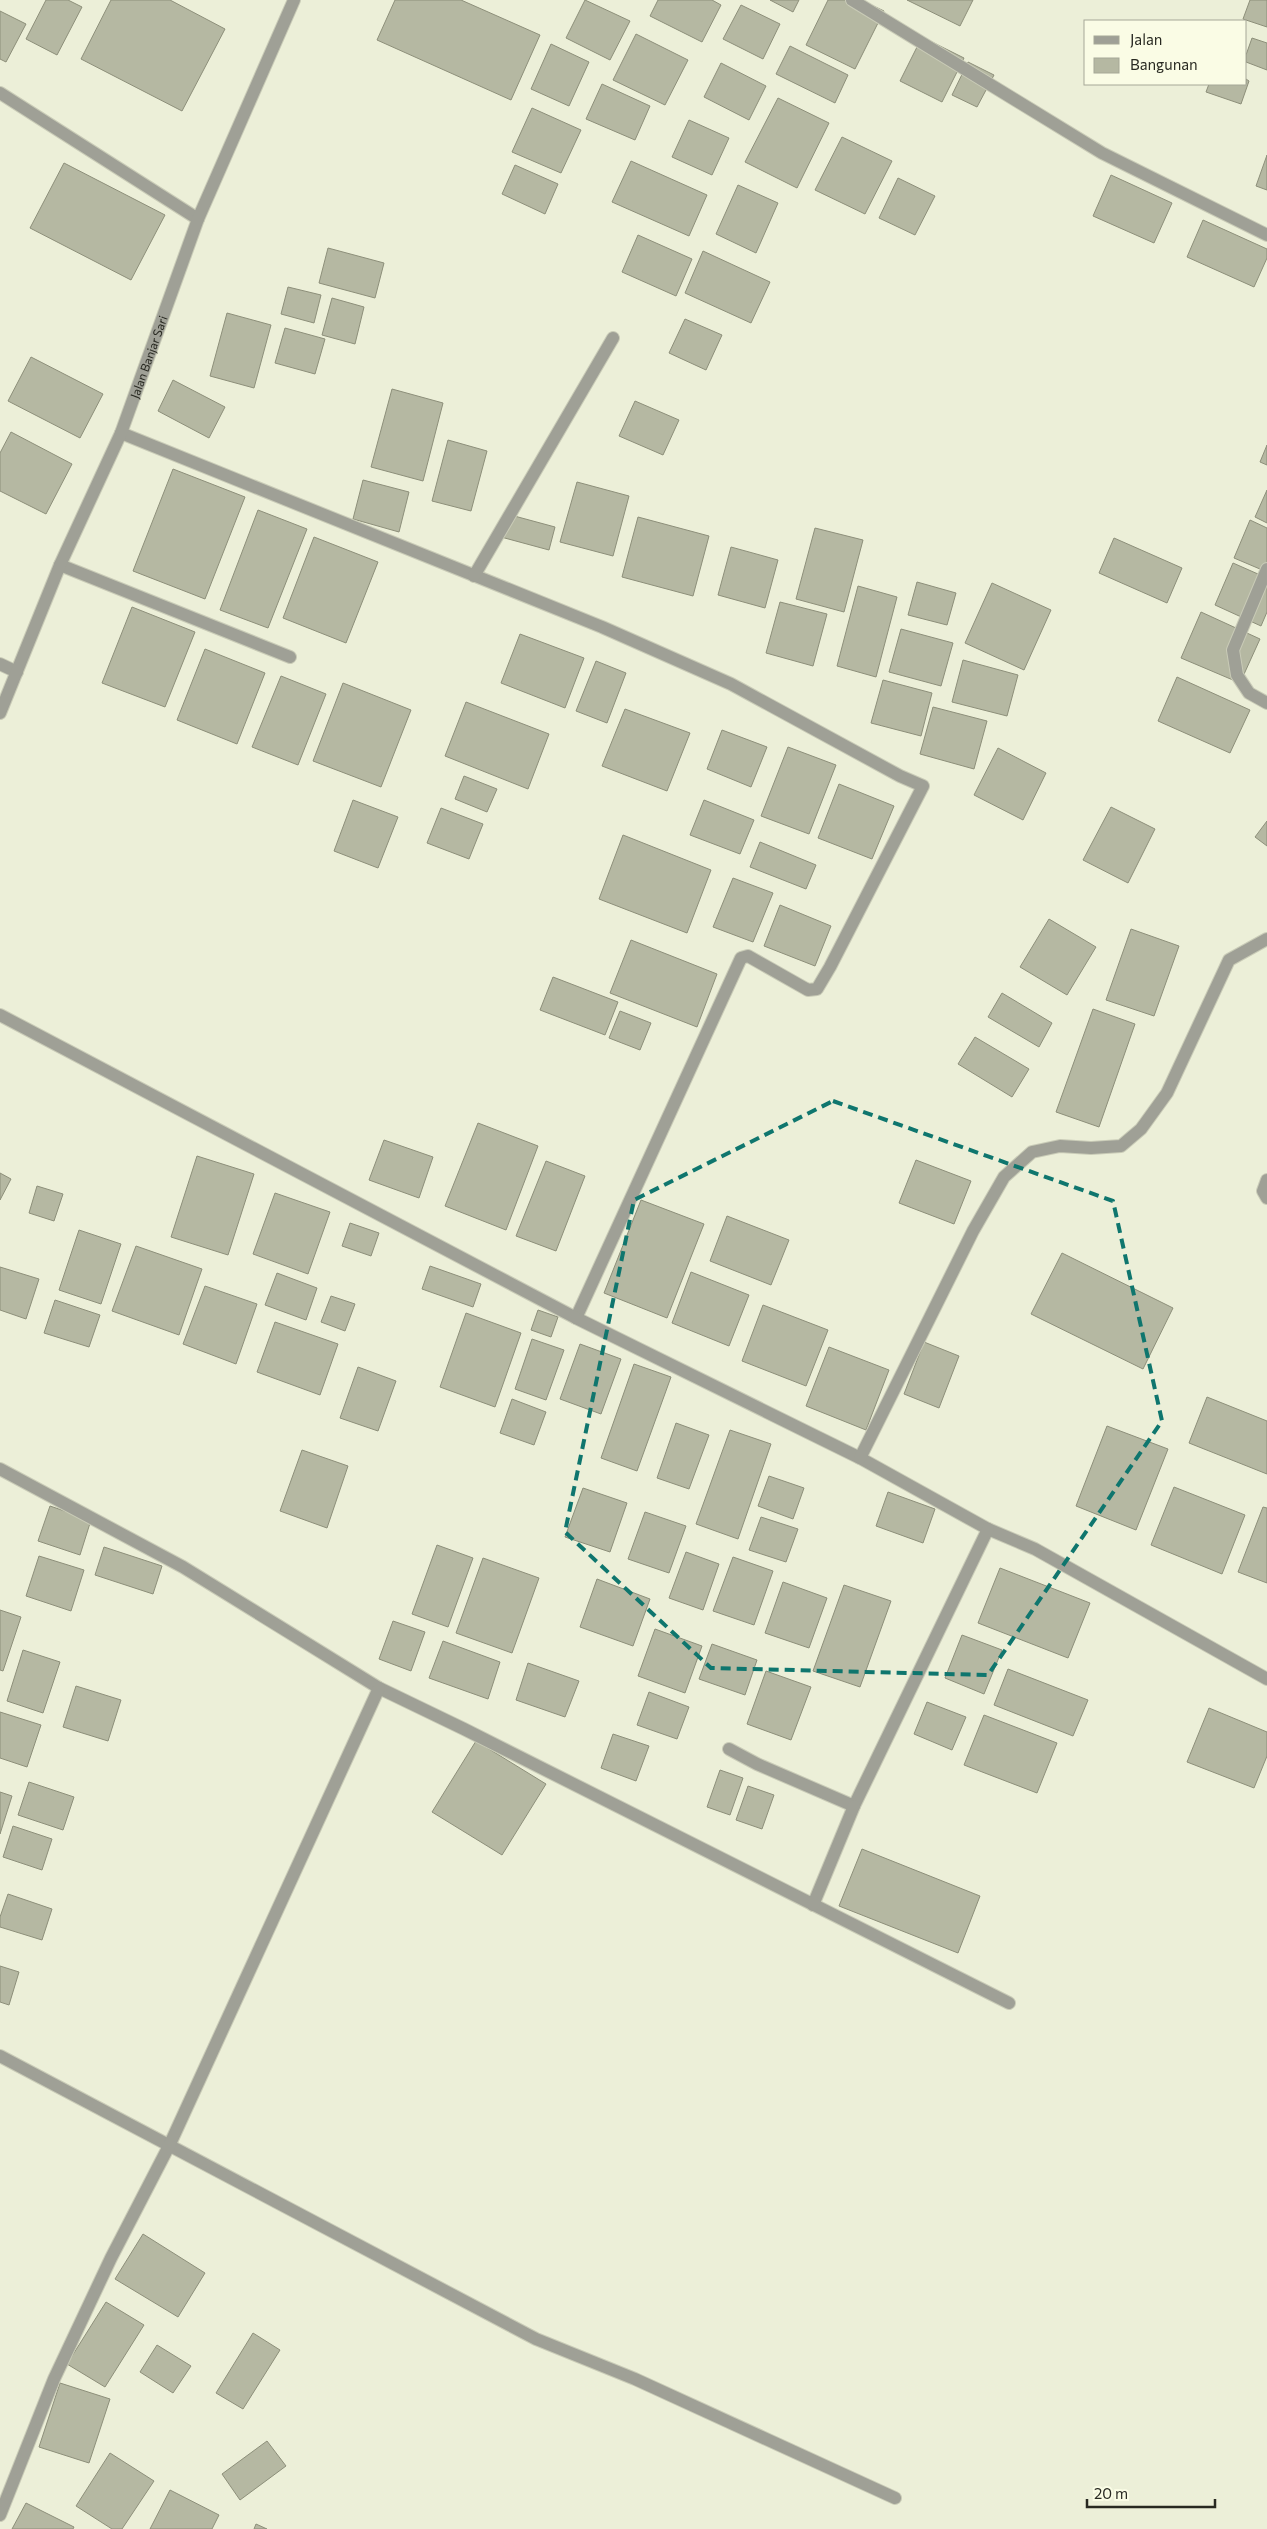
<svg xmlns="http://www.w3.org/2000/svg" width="1267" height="2529" font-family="Commissioner,sans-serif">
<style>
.building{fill:#b5b8a2;stroke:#8d8f7a}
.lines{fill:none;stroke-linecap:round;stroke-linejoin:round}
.minor-casing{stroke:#c9cbb7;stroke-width:14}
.minor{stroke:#9fa096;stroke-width:12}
.marked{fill:none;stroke:#0f766e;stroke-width:4;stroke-dasharray:10 6;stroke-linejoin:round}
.labels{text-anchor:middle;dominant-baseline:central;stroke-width:4.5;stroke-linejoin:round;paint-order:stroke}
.street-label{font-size:12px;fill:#282921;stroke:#fafce5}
</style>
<rect width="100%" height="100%" fill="#ecefd8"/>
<path class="building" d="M46 0H68L82 7 57 55 26 39Z
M111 0H170L225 29 182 111 81 59Z
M395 0H461L540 35 511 100 377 40Z
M585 0 630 21 610 60 566 38Z
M658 0H712L721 5 702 42 650 16Z
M770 0H799L793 12Z
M828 0H861L884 11 855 69 806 45Z
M907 0H973L960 26Z
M1250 0H1267V27L1243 19Z
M741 5 780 24 763 59 723 39Z
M0 11 26 24 6 62 0 59Z
M636 34 688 60 665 105 613 80Z
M922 37 964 58 942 102 900 81Z
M1252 38 1267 43V70L1246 62V55Z
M551 44 589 62 569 106 531 89Z
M790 46 848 75 835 103 776 74Z
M968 62 994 75 977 107 952 95Z
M721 63 766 86 749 120 704 97Z
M1246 79 1249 81 1241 104 1206 92 1209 84H1246Z
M602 84 650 106 635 140 586 119Z
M778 98 829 123 797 188 745 162Z
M532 108 581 130 561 173 512 152Z
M689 120 729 138 712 175 672 157Z
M842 137 892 161 865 214 815 190Z
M1267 155V190L1256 186Z
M631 161 707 195 689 236 612 202Z
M64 163 165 215 131 280 30 228Z
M515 165 558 184 545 214 502 194Z
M1111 175 1172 203 1154 243 1093 216Z
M898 178 935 196 915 235 879 218Z
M738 185 778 203 756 253 716 234Z
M1203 220 1267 249V258L1254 287 1187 257Z
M638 235 692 259 676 296 622 272Z
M328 248 384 263 375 298 319 283Z
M703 251 770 282 751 323 685 293Z
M288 287 321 295 314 323 281 314Z
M332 298 364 307 355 344 322 335Z
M227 313 271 325 254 388 210 376Z
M685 319 722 335 706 370 669 353Z
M285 328 325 339 315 374 275 363Z
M31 357 103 394 80 438 8 401Z
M173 380 225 407 209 438 158 411Z
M392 389 443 403 423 481 371 467Z
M635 401 679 420 663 455 619 436Z
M11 432 72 464 46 514 0 491V453Z
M448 440 487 451 471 511 432 501Z
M1267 445V465L1260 462Z
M173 469 245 497 205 599 133 571Z
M363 480 409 492 399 532 353 519Z
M577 482 629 496 613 556 560 542Z
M1267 490V523L1255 517Z
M258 510 307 529 268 628 220 610Z
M507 514 555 527 549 550 501 537Z
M638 517 709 536 693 596 622 577Z
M1250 520 1267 528V572L1234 558Z
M815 528 863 540 844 612 796 599Z
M314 537 378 562 346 643 283 618Z
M1114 538 1182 568 1167 603 1099 573Z
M731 547 778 560 765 608 718 595Z
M1233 563 1267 578V612L1261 626 1215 605Z
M917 582 956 593 947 625 908 615Z
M992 583 1051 610 1024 670 965 643Z
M858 586 897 597 876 677 837 666Z
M780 602 827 614 813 666 766 653Z
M132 607 195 632 165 707 102 683Z
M1201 612 1260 639 1240 683 1181 658Z
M901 629 953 643 941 686 889 672Z
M520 634 584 658 565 708 501 683Z
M205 649 265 673 237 744 177 720Z
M963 660 1018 675 1007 716 952 702Z
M596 661 626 673 607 723 576 711Z
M281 676 326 694 298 765 252 747Z
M1177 677 1250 710 1230 753 1158 721Z
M883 680 932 693 921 736 871 723Z
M343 683 411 710 381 787 313 761Z
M466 702 549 734 528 789 445 756Z
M933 707 987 721 974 769 920 754Z
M625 709 690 733 667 791 602 766Z
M722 730 767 747 751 787 707 769Z
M788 747 836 765 809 834 761 816Z
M998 748 1046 773 1023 820 974 795Z
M464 776 497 789 487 812 455 799Z
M839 784 894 806 872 859 818 838Z
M353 800 398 817 378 868 334 851Z
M704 800 754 820 740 854 690 835Z
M1111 807 1155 829 1128 883 1083 860Z
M441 808 483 824 469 859 427 843Z
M1267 821V846L1255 837Z
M623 835 711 870 687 933 599 899Z
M760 842 816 865 806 889 750 867Z
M733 878 773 893 753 942 713 927Z
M780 905 831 926 815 966 764 946Z
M1049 919 1096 947 1067 995 1020 967Z
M1131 929 1179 946 1154 1016 1106 1000Z
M631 940 717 974 697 1027 610 993Z
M553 977 618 1002 605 1035 540 1010Z
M1002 993 1052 1023 1039 1047 988 1017Z
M1093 1009 1135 1024 1099 1127 1056 1112Z
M620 1011 651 1023 640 1050 609 1038Z
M975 1037 1029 1069 1012 1097 958 1064Z
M478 1123 538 1146 506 1230 445 1206Z
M384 1140 433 1157 419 1198 369 1180Z
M197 1156 254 1174 228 1255 171 1237Z
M916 1160 971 1181 954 1224 899 1203Z
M546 1161 585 1176 556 1251 516 1236Z
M0 1173 11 1179 0 1200Z
M37 1186 63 1194 54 1221 29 1213Z
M275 1193 330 1212 308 1274 253 1254Z
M641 1200 704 1224 667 1318 604 1293Z
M727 1216 789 1240 771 1285 710 1261Z
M350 1223 379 1233 371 1256 342 1246Z
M79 1230 121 1244 101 1304 59 1290Z
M136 1246 202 1269 179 1335 112 1311Z
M1062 1253 1173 1308 1143 1369 1031 1314Z
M430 1266 481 1284 473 1307 422 1289Z
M0 1267 39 1279 26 1319 0 1310Z
M691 1272 749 1295 729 1346 672 1323Z
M277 1273 317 1288 306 1320 265 1305Z
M205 1286 257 1304 236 1364 183 1344Z
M331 1296 355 1304 345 1331 321 1322Z
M55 1300 100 1315 89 1347 44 1333Z
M763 1305 828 1330 806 1386 742 1361Z
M538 1310 558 1317 551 1337 531 1330Z
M466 1313 521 1333 495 1407 440 1387Z
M275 1322 338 1344 320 1395 257 1372Z
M532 1339 564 1350 546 1400 515 1389Z
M924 1342 959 1356 939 1408 904 1394Z
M580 1344 621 1359 601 1414 560 1399Z
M829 1347 889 1370 866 1430 806 1406Z
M634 1364 671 1377 637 1471 601 1458Z
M358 1367 396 1381 378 1431 340 1418Z
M1207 1397 1267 1421V1474L1189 1443Z
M512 1399 546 1412 534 1445 500 1433Z
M676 1423 709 1435 689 1489 657 1478Z
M1107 1426 1168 1449 1136 1530 1076 1506Z
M730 1430 771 1444 738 1539 696 1524Z
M302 1450 348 1466 327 1528 280 1511Z
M769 1476 804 1488 793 1519 758 1506Z
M1174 1487 1245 1515 1222 1574 1151 1545Z
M583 1488 627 1503 610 1552 565 1537Z
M888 1492 935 1509 923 1543 876 1526Z
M50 1506 91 1520 80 1555 38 1541Z
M1263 1507 1267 1508V1583L1238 1572Z
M645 1512 686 1526 669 1573 628 1559Z
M761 1517 798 1529 786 1562 749 1550Z
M437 1545 473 1558 448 1627 412 1614Z
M104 1547 162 1566 153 1594 95 1575Z
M686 1552 719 1564 703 1610 669 1598Z
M39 1556 84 1570 71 1611 26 1596Z
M733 1557 773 1571 754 1625 713 1611Z
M483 1558 539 1578 512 1653 456 1633Z
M1000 1568 1090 1603 1068 1658 978 1623Z
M597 1579 650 1599 633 1646 580 1627Z
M783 1582 827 1598 809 1648 765 1633Z
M844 1585 891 1601 860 1687 813 1671Z
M0 1610 21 1617 3 1671 0 1670Z
M393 1621 425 1632 411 1671 379 1659Z
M655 1629 702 1646 685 1693 638 1676Z
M962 1635 1002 1650 984 1694 945 1678Z
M443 1641 500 1662 488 1699 429 1678Z
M712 1644 757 1660 745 1695 699 1679Z
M23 1650 60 1662 43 1713 7 1701Z
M528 1663 579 1681 565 1717 516 1700Z
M1008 1669 1088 1700 1073 1736 994 1705Z
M766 1671 811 1687 791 1740 747 1724Z
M76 1686 121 1700 108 1741 63 1727Z
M649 1692 689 1707 677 1739 637 1725Z
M927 1702 966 1717 952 1750 914 1734Z
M1209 1708 1267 1732V1756L1254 1788 1187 1762Z
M0 1712 41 1725 27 1767 0 1758Z
M984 1715 1057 1743 1037 1793 964 1765Z
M613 1734 649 1746 636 1781 601 1768Z
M476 1741 546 1784 502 1855 432 1812Z
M720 1770 743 1778 730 1815 707 1807Z
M29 1782 74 1797 63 1830 18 1815Z
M748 1786 774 1795 762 1829 736 1820Z
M0 1792 12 1796 0 1834Z
M13 1826 52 1839 42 1870 3 1857Z
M862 1849 980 1896 958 1953 839 1906Z
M8 1894 52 1909 42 1940 0 1927V1917Z
M0 1966 19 1972 9 2005 0 2002Z
M143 2234 205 2273 178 2317 115 2279Z
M106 2302 144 2325 105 2387 67 2364Z
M253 2333 280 2350 243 2409 216 2393Z
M157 2345 191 2366 173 2393 140 2372Z
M60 2383 110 2399 89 2463 39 2447Z
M267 2441 286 2466 240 2500 222 2474Z
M110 2453 154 2481 122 2529H112L76 2506Z
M170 2490 219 2515 212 2529H150Z
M26 2503 74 2527 73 2529H12Z
M256 2524 267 2529H254Z"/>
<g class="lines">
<defs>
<g id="minor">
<path d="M852 0 1102 153 1267 235"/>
<path d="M0 93 198 219"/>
<path d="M121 433 602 627 731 684 900 776 923 786 830 967 817 989 808 990 748 956 741 958 576 1318"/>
<path d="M60 565 290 657"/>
<path d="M1267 569 1233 650 1237 675 1249 693 1267 703"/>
<path d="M474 576 613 338"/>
<path d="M0 664 17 672"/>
<path id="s1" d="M0 713 60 565 121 433 198 219 294 0"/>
<path d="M0 1015 576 1318 860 1458 988 1529 1035 1549 1267 1679"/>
<path d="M1267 1180 1263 1191 1267 1198"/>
<path d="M860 1458 973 1231 1004 1177 1032 1152 1060 1146 1091 1148 1121 1146 1141 1129 1167 1093 1229 960 1267 939"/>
<path d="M0 1469 183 1567 379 1688 464 1729 1009 2003"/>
<path d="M729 1749 757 1764 854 1806 988 1529"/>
<path d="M813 1905 854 1806"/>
<path d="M0 2056 536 2339 635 2379 895 2498"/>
<path d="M0 2515 54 2379 111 2258 170 2144 379 1688"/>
</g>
</defs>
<use href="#minor" class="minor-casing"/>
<use href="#minor" class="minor"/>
</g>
<path class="marked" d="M833 1101 1113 1201 1162 1421 988 1675 711 1668 565 1532 634 1200Z"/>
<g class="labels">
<g class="street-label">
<text stroke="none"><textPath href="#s1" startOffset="386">Jalan Banjar Sari</textPath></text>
</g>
</g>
<rect x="1084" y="20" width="162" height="65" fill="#fafce5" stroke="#a6a897"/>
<rect x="1094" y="36" width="25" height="8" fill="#9fa096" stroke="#a6a897"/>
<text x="1130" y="45" font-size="15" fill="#282921">Jalan</text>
<rect x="1094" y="58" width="25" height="15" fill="#b5b8a2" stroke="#a6a897"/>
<text x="1130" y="70" font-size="15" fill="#282921">Bangunan</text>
<path d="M1087 2499v8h128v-8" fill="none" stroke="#282921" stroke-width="2.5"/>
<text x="1094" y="2499" font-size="15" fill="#282921" stroke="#fafce5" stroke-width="4" paint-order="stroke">20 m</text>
</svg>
